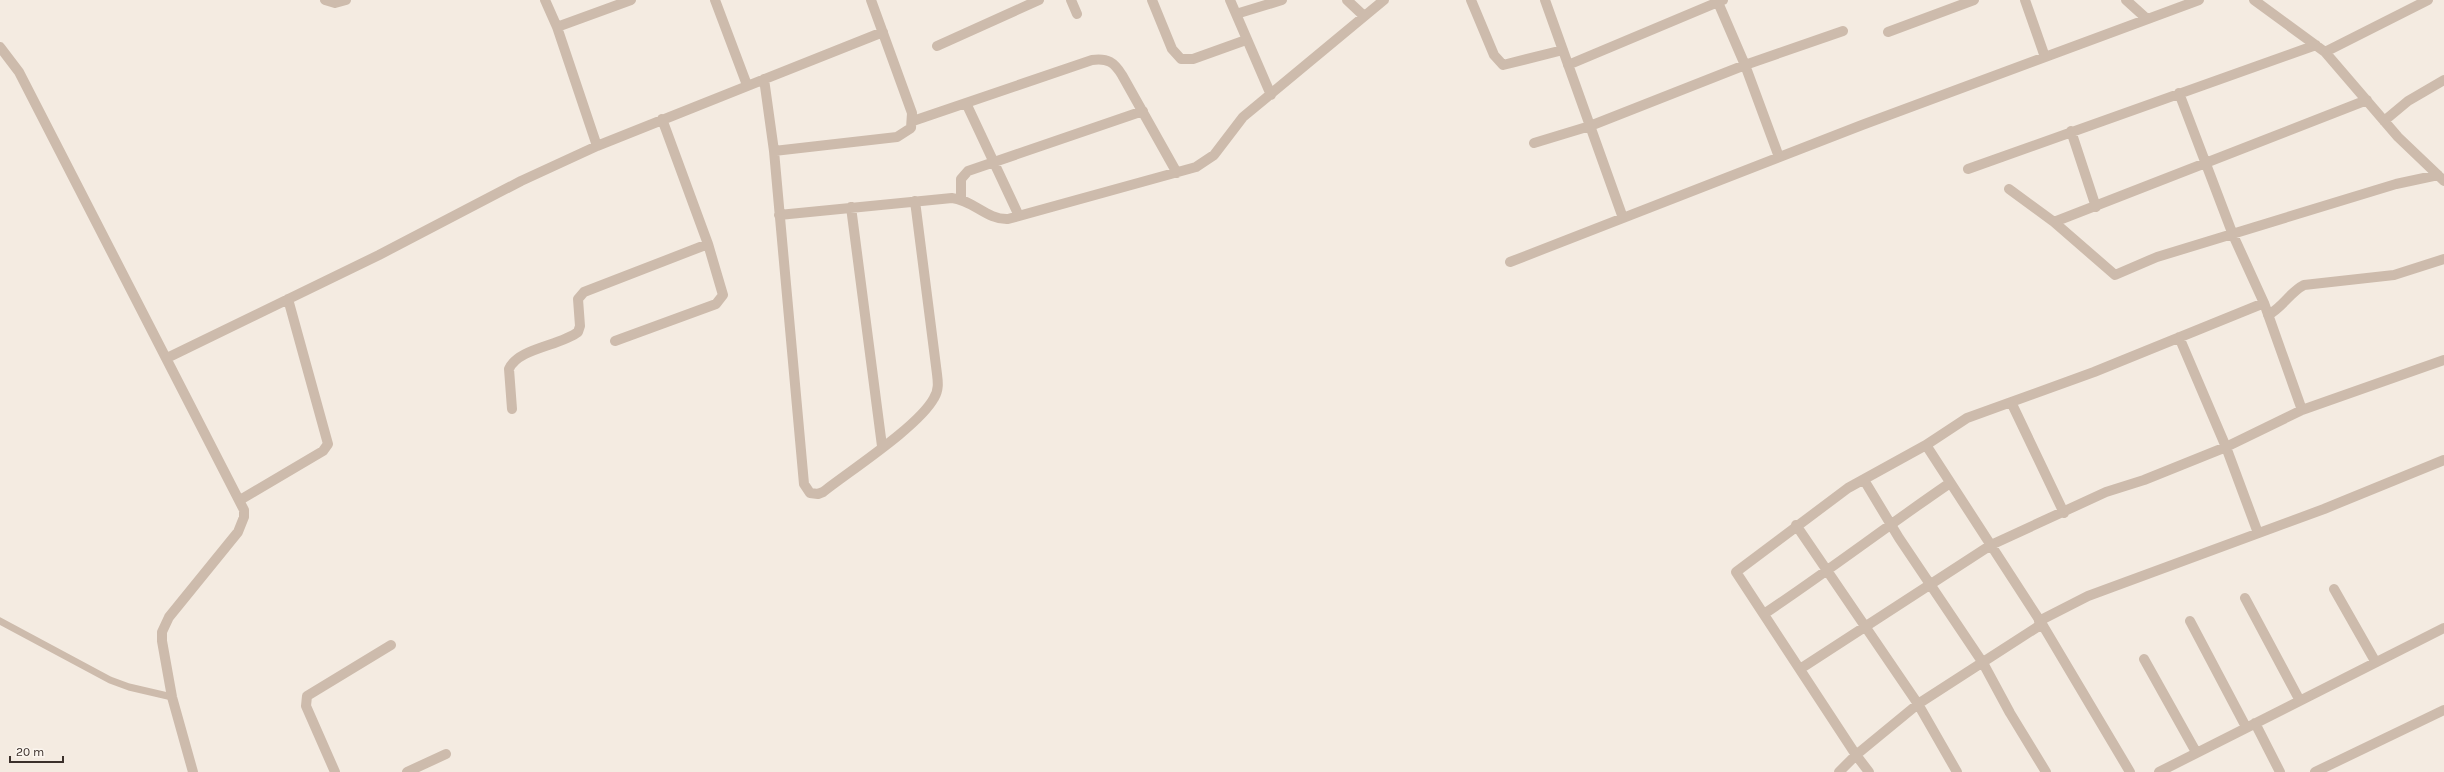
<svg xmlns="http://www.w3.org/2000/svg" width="2444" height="772" font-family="Karla,sans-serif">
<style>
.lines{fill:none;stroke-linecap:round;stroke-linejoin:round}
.service{stroke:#cdbbac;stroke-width:7}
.minor{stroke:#cdbbac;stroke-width:10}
</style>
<rect width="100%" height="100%" fill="#f4ebe1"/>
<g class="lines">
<path class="service" d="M0 621 110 680 129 687 172 697"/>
<path class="minor" d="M325 0 335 3 346 0
M545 0 557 27 597 146
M715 0 747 85
M1071 0 1077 14
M1152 0 1172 49 1181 59H1193L1246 40
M1230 0 1271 95
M1347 0 1364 16
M1471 0 1494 55 1503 65 1563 50
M1545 0 1623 218
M1717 0 1745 65 1779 157
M2025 0 2045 57
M2126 0 2147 19
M2254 0 2325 52 2398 137 2444 181
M1236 14 1282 0
M557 27 631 0
M1888 32 1974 0
M937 46 1039 0
M0 47 19 72 244 510V517L238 532 169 617 162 632V641L172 697 193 772
M2325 52 2428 0
M1568 65 1723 0
M764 79 774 151 804 484 810 493 818 494 823 492C851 470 919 426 934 398 939 390 938 382 937 374L915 201
M2179 93 2233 235 2264 303
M966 103 1019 216
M913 121 1092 60C1108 58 1114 62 1122 75L1177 173
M2384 121 2408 101 2444 80
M2071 131 2096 207
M1534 143 1590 126 1745 65 1843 31
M774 151 897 137 911 128 912 113 871 0
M1968 169 2316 45
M2009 189 2054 222 2367 100
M961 199V179L968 171 1143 111
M851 207 882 446
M779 215 952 198C973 200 987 220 1008 219L1196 167 1214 155 1243 117 1384 0
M2054 222 2115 275 2157 257 2396 184 2438 175
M1510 262 1862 125 2199 0
M2268 315C2283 307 2290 292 2304 285L2394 275 2444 259
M2179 337 2226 447 2258 533
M615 341 716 304 723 295 708 244 662 119
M167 358 379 255 521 181 597 146 883 32
M2011 402 2064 513
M512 409 509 369C518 348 560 346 578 332L580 326 578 299 584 292 708 244
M1926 445 2042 624 1918 704 1856 755 1736 572 1848 488Z
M1926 445 1967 418 2094 372 2264 303 2302 410
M1864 480 1899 538 1983 663 2010 713 2046 772
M240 500 323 451 328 444 288 299
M1796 525 1918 704 1957 772
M2334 589 2375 661
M2245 598 2299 699
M1764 614C1827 572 1887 526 1950 483
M2039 621 2088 596 2324 509 2444 460
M2190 621 2246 727
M2042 624 2130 772
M2144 659 2196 752
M1800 669 1991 545 2106 492 2144 480 2226 447 2302 410 2444 360
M2255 723 2280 772
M335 772 306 706 307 696 391 645
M407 772 446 754
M1839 772 1856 755 1869 772
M2159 772 2444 628
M2315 772 2444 710"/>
</g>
<path d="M10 756v6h53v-6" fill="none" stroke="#3b302b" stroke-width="2"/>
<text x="16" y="756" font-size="12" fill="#3b302b" stroke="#fbf5ee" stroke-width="3" paint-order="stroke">20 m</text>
</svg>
